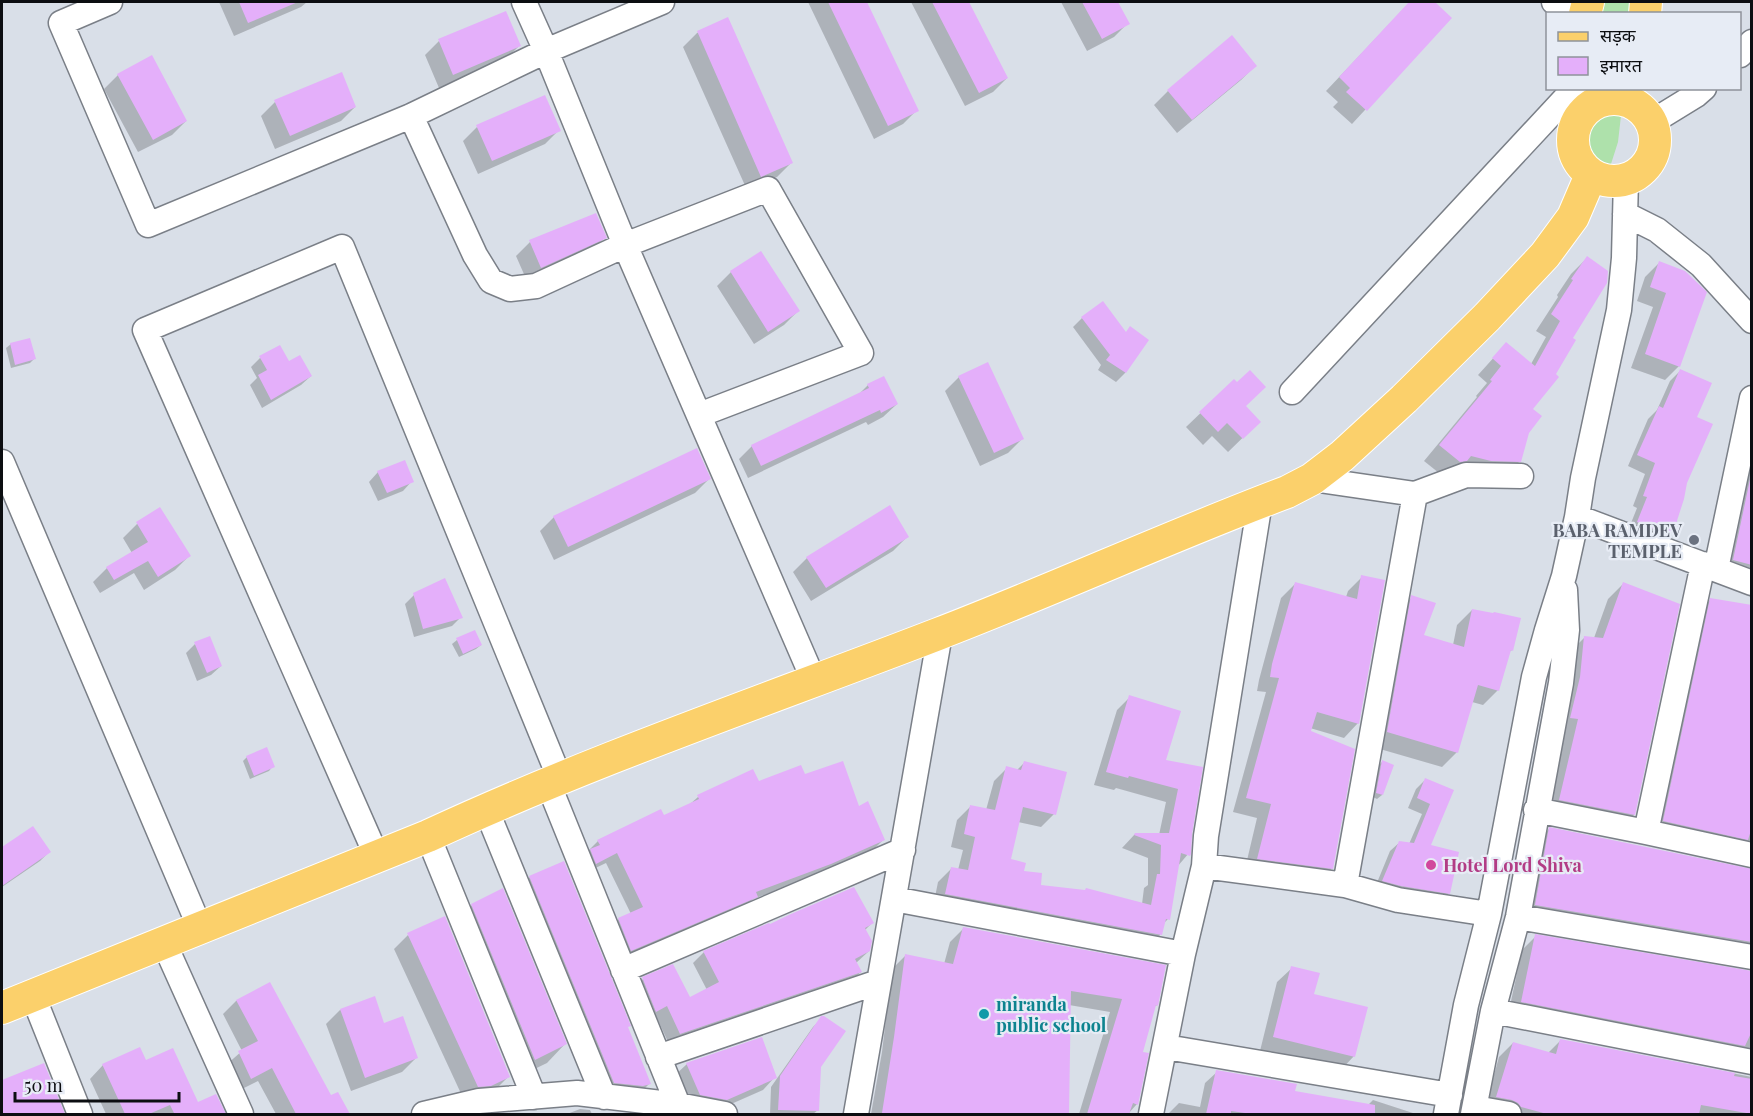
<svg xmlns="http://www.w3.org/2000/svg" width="1753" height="1116" font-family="'Playfair Display','Noto Sans Devanagari',serif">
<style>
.green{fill:#aee1ab}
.shadow{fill:#0003}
.building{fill:#e4affa}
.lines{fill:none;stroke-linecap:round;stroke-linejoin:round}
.minor-casing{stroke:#7a7f87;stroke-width:27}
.major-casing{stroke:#fff;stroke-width:34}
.minor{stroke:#fff;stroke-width:24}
.major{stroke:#fbd06b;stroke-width:32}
.worship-dot{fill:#6b7280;stroke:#e7ecf5;stroke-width:2}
.hotel-dot{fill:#d1479c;stroke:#e7ecf5;stroke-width:2}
.culture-dot{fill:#0f9aa8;stroke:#e7ecf5;stroke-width:2}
.labels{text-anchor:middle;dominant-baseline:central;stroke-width:4.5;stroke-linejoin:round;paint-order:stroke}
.worship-label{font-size:18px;font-weight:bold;fill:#5b616d;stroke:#e7ecf5;text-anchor:end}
.hotel-label{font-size:18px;font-weight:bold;fill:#b23c85;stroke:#e7ecf5;text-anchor:start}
.culture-label{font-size:18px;font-weight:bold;fill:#0d838f;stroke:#e7ecf5;text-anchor:start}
</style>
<rect width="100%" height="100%" fill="#d9dfe8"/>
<path class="green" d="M1598 2H1633L1632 13 1597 14Z
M1591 89H1624L1618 142 1611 164 1594 177 1583 150 1589 117Z"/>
<path class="shadow" d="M219 2H307L301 7 234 36Z
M808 2H865L917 110 903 124 874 139Z
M911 2H967L1007 78 993 92 965 106Z
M1061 2H1117L1128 23 1114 37 1087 51Z
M1410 2H1433L1450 18 1352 124 1333 107 1338 102 1326 91Z
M728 19 791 163 777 177 747 190 683 47 697 33Z
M1232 38 1255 66 1241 80 1177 133 1154 105 1168 91Z
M439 41 519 46 505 60 439 88 425 55Z
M118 75 186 121 172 135 138 152 104 89Z
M275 102 355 107 341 121 275 149 261 116Z
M477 127 559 130 545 144 478 174 463 141Z
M605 237 591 251 527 281 516 256 530 242Z
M761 253 798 311 784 325 754 344 717 286 731 272Z
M1587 258 1531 409 1520 461 1504 477H1444L1424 461 1477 397 1476 396 1487 383 1478 375 1506 344 1531 364 1546 337 1536 331 1558 297 1557 295 1571 274Z
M1659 263 1684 272 1679 366 1665 380 1631 368 1653 307 1637 301 1645 277Z
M1082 318 1147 340 1125 373 1116 382 1098 370 1101 365 1073 327Z
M11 344 34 359 30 363 11 368 6 348Z
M260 358 289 363 311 376 301 385 262 408 250 385 257 378 251 367Z
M987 364 1022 439 1008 453 980 466 945 391 959 377Z
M1681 370 1695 417 1686 483 1672 532 1661 543 1627 533 1637 508 1633 506 1645 474 1628 466 1648 419 1657 410 1670 381Z
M1234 381 1244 407 1259 422 1228 452 1212 436 1203 445 1186 427Z
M868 385 897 404 883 417 868 425 866 422 748 478 739 459 752 446 857 396Z
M1752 422V582L1720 573Z
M378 472 412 481 403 491 378 501 369 482Z
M709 479 695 493 554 560 540 531 554 517Z
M160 509 189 556 175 570 144 590 134 573 100 593 93 582 107 568 132 553 123 538 137 524Z
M907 537 893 551 811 601 793 572 807 558Z
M1362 577 1358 723 1344 738 1310 728 1332 868 1318 883 1244 873 1257 818 1233 812 1266 692 1257 691 1259 680 1281 598 1295 584 1346 597 1348 591Z
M1623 584 1634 815 1618 830 1545 815 1564 735 1556 733 1569 653 1585 637 1594 638 1608 599Z
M414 595 461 617 452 626 414 637 405 604Z
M1412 597 1422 636 1453 645 1457 625 1472 610 1512 650 1509 652 1498 690 1483 705 1472 702 1457 752 1442 767 1373 747 1397 612Z
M1711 599 1752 607V863L1650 834 1697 613Z
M475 632 481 645 476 649 459 657 452 644 457 640Z
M195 644 221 666 211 675 197 681 186 653Z
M1130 697 1164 761 1201 768 1189 853 1177 867 1168 919 1163 924 1160 935 1147 948 933 907 938 882 951 869 958 870 963 850 951 847 957 820 971 806 986 810 994 781 1007 768 1017 770 1024 763 1054 814 1041 827 1018 822 1009 861 1039 886 1142 904 1144 888 1148 885V858L1122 848 1135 834 1159 835 1166 802 1116 788 1114 790 1094 785 1117 710Z
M247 757 273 766 269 771 250 779 243 761Z
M1382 762 1392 766 1382 795 1377 799 1373 797 1378 766Z
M804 776 883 840 872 851 818 875 753 899 745 907 620 961 608 930 619 919 631 914 606 863 585 873 587 852 598 841 664 817 689 805 698 797 758 783Z
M1425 780 1452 791 1429 846 1449 893 1440 902 1374 890 1390 851 1400 842 1409 844 1422 814 1408 808 1416 789Z
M33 828 49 852 40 861 2 887V849Z
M1549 829 1752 870V965L1522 919 1536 842Z
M530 877 627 1028 649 1084 636 1097 600 1096 516 891Z
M472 905 565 1044 547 1063 516 1078 453 924Z
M872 923 865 930 869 951 856 963 861 972 850 982 669 1044 656 1016 645 1022 632 989 643 979 689 999 707 990 693 963 704 952Z
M964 928 1157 1005 1154 1007 1141 1053 1137 1104 1128 1114H1079L1110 1012 1069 1005 1067 1114H871L882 1052 892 969 906 955 944 964 950 942Z
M408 935 509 1076 495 1090 464 1100 394 949Z
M1536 936 1752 972V1070L1508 1015 1522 950Z
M1292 968 1313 995 1354 1056 1340 1071 1260 1051 1277 982Z
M269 984 330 1098 337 1094 349 1114H276L258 1081 238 1091 226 1065 242 1051 223 1014 236 1001Z
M340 1010 383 1024 416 1058 402 1072 351 1091 326 1024Z
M822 1018 818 1110 813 1114H770L771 1087 813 1027Z
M1561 1040 1752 1077V1114H1498L1484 1111 1499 1057 1513 1043 1548 1053Z
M146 1062 197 1104 215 1096 224 1114H106L90 1079 103 1065Z
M687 1064 775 1077 763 1090 713 1112 688 1107 674 1076Z
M43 1065 63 1114H2V1082Z
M1217 1072 1293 1093 1368 1105 1373 1100 1416 1114H1168L1179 1103 1200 1107 1205 1083Z
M580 1109 590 1110 592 1114H567Z"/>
<path class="building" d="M239 2H298L248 23Z
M828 2H867L919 111 888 126Z
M932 2H969L1008 78 979 93Z
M1082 2H1118L1130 24 1102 39Z
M1409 2H1435L1452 18 1367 111 1346 92 1350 88 1339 77Z
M506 11 521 46 453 75 438 39Z
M728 17 793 163 761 177 697 31Z
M1232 35 1257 66 1192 120 1167 90Z
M152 55 187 121 153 140 117 74Z
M342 72 356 107 290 136 274 100Z
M545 95 561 131 492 161 476 125Z
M596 213 607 238 541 268 529 240Z
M761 251 800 311 768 332 730 271Z
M1587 256 1608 271 1607 283 1573 338 1576 340 1556 374 1559 377 1533 409 1542 416 1529 433 1521 462 1491 461 1471 456 1467 461 1460 462 1439 445 1492 381 1490 380 1501 366 1492 358 1506 342 1535 366 1560 321 1551 314 1573 280 1571 279Z
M1659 261 1685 271 1707 292 1680 367 1645 354 1666 293 1650 287Z
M1103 301 1126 332 1130 326 1149 340 1126 373 1106 360 1110 355 1081 317Z
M30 338 36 359 15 365 10 343Z
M280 345 289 361 300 355 312 376 271 400 258 375 267 370 259 356Z
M988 362 1024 439 994 453 958 376Z
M1680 369 1712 383 1697 417 1713 424 1687 483 1684 499 1673 533 1654 527V529L1637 522 1647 497 1643 496 1655 463 1637 455 1659 406 1663 408Z
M1250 370 1266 387 1246 406 1261 422 1243 439 1227 423 1218 432 1199 412 1234 379 1237 382Z
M884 376 898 404 881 413 880 410 761 466 751 445 869 388 867 384Z
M697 448 711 479 568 547 553 516Z
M405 460 414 482 387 493 377 471Z
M1752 470V565L1733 560Z
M890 505 909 537 826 588 806 557Z
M160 507 191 556 158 577 148 561 114 580 106 567 148 542 136 522Z
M1361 575 1385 580 1359 724 1317 712 1311 731 1355 749 1333 869 1257 859 1271 804 1246 798 1279 678 1270 677 1272 664 1295 582 1357 599Z
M445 578 463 618 423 629 413 593Z
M1623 582 1680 604 1635 815 1559 800 1578 719 1570 718 1580 677 1584 636 1603 638Z
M1411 595 1436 603 1424 635 1464 647 1472 609 1493 613 1494 612 1521 618 1513 651 1511 650 1499 691 1478 685 1458 753 1387 732Z
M1710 598 1752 605V827L1748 840 1663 821Z
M475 630 482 645 463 654 456 638Z
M210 636 222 666 207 673 194 642Z
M1129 695 1181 711 1166 760 1203 767 1192 834 1191 854 1190 856 1181 853 1170 920 1166 919 1162 935 945 894 951 867 968 870 975 837 964 834 970 805 995 810 1006 766 1021 770 1024 761 1067 772 1056 815 1023 807 1011 859 1026 863 1024 871 1042 873 1041 885 1085 890 1086 888 1151 905 1157 874H1160L1161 845 1134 835 1135 833H1169L1178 789 1129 776 1128 778 1106 772Z
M267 747 275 767 254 776 246 756Z
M1382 760 1394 765 1383 795 1376 793Z
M843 761 859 806 868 801 885 840 831 864 756 892 758 897 631 951 618 918 643 907 617 853 596 864 590 849 600 845 597 840 661 809 664 815 699 799 697 795 753 769 759 781 801 765 805 774Z
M1425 778 1454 790 1431 845 1459 852 1450 894 1401 886 1382 881 1399 841 1414 843 1430 804 1417 798Z
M33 826 51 852 2 886V847Z
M1549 827 1752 869V942L1535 905Z
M564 861 631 1026 628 1027 651 1084 643 1086 614 1083 529 876Z
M854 887 874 923 865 928 872 941 870 951 855 959 862 972 680 1034 667 1006 656 1012 642 977 673 964 690 997 719 982 703 951 769 923 770 924 791 914Z
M503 888 567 1044 535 1060 471 904Z
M445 916 510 1077 491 1086 478 1087 407 933Z
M963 927 1166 965 1158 1006 1156 1005 1143 1052 1149 1053 1138 1105 1133 1103 1129 1114H1087L1122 999 1071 991 1069 1114 882 1113 894 1037 905 954 953 964Z
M1535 934 1752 971V1031L1745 1046 1521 1002Z
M1291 966 1320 973 1314 994 1368 1007 1355 1057 1273 1037Z
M270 982 331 1095 338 1092 350 1114H296L272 1068 251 1079 238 1051 258 1041 236 1000Z
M375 996 384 1023 403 1016 418 1058 365 1078 340 1009Z
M821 1016H824L846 1031 821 1067 819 1111 778 1110 780 1076Z
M762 1037 777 1078 727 1100 700 1095 686 1063Z
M1560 1039 1735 1073 1734 1076 1752 1079V1114L1701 1105 1699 1114H1547L1521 1107 1518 1103 1512 1100 1496 1097 1513 1042 1556 1054Z
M140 1047 146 1060 173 1048 198 1102 216 1094 226 1114H171L174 1113 170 1105 149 1114H125L102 1064Z
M44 1063 65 1114H2V1080Z
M1216 1070 1297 1084 1295 1091 1375 1105V1114H1252L1231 1111V1114H1206Z"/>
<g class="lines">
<defs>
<path id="minor" d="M110 2 61 23 148 225 411 116 546 51 524 2
M662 2 546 51 625 245 768 189 861 353 699 415
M1554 2 1568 14
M1740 55 1752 42
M411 116 475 255 491 281 510 289 536 286 625 245 814 681
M1652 122 1696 95 1704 88
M1625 214 1657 230 1701 265 1752 321
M1292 392 1575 88
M2 462 200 928
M1312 479 1415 494 1466 475 1521 476
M1577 517 1752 583
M1716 569 1752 398
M548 783 678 1105
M486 809 604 1097
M1536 810 1646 832 1752 855
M1646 832 1703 564
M428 836 534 1097
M377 857 145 330 342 247 560 779
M1204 866 1345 885 1398 900 1489 914
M1345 885 1415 494
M894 899 1183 954
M1518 917 1752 957
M164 943 241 1114
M623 970 903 850
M33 996 80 1114
M1493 1011 1752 1062
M1166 1047 1450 1095
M658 1057 878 982
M1475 1108 1509 1114
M424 1114 479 1101 577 1093 678 1105 725 1114
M856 1114 940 634
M1151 1114 1183 954 1204 866 1206 836 1260 502
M1446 1114 1466 1005 1489 914 1534 677 1547 630 1564 576 1577 517 1583 478 1619 310 1624 258 1626 179
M1473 1114 1493 1011 1518 917 1561 683 1567 630 1565 590"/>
<path id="major" d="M1585 14 1588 2
M1645 14 1646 2
M1573 140a41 41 0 1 1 82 0a41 41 0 1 1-82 0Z
M2 1008 428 836C594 759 767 700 938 634 1055 589 1170 536 1287 492L1312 479 1342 456 1404 399 1487 317 1545 255 1573 217 1591 175"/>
</defs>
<use href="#minor" class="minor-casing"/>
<use href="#major" class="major-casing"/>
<use href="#minor" class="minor"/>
<use href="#major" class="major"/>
</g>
<circle class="worship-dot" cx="1694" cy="540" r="6"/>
<circle class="hotel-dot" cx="1431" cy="865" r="6"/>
<circle class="culture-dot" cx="984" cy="1014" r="6"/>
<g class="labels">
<g class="worship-label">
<text x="1682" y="530">BABA RAMDEV<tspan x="1682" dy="21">TEMPLE</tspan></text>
</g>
<g class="hotel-label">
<text x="1443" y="865">Hotel Lord Shiva</text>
</g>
<g class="culture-label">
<text x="996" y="1004">miranda<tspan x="996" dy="21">public school</tspan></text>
</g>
</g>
<rect width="1753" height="1116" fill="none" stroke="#0c0e11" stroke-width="6"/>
<rect x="1546" y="12" width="195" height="78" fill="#e7ecf5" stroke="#8f939a" stroke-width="1.5"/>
<rect x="1558" y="32" width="30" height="9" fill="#fbd06b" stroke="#8f939a" stroke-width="1.5"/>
<text x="1600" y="42" font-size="18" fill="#0c0e11">सड़क</text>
<rect x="1558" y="57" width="30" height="18" fill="#e4affa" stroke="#8f939a" stroke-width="1.5"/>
<text x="1600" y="72" font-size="18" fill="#0c0e11">इमारत</text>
<path d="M15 1092v9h164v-9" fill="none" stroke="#0c0e11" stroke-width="3"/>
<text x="24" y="1092" font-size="18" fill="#0c0e11" stroke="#e7ecf5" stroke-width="4.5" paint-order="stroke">50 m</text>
</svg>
